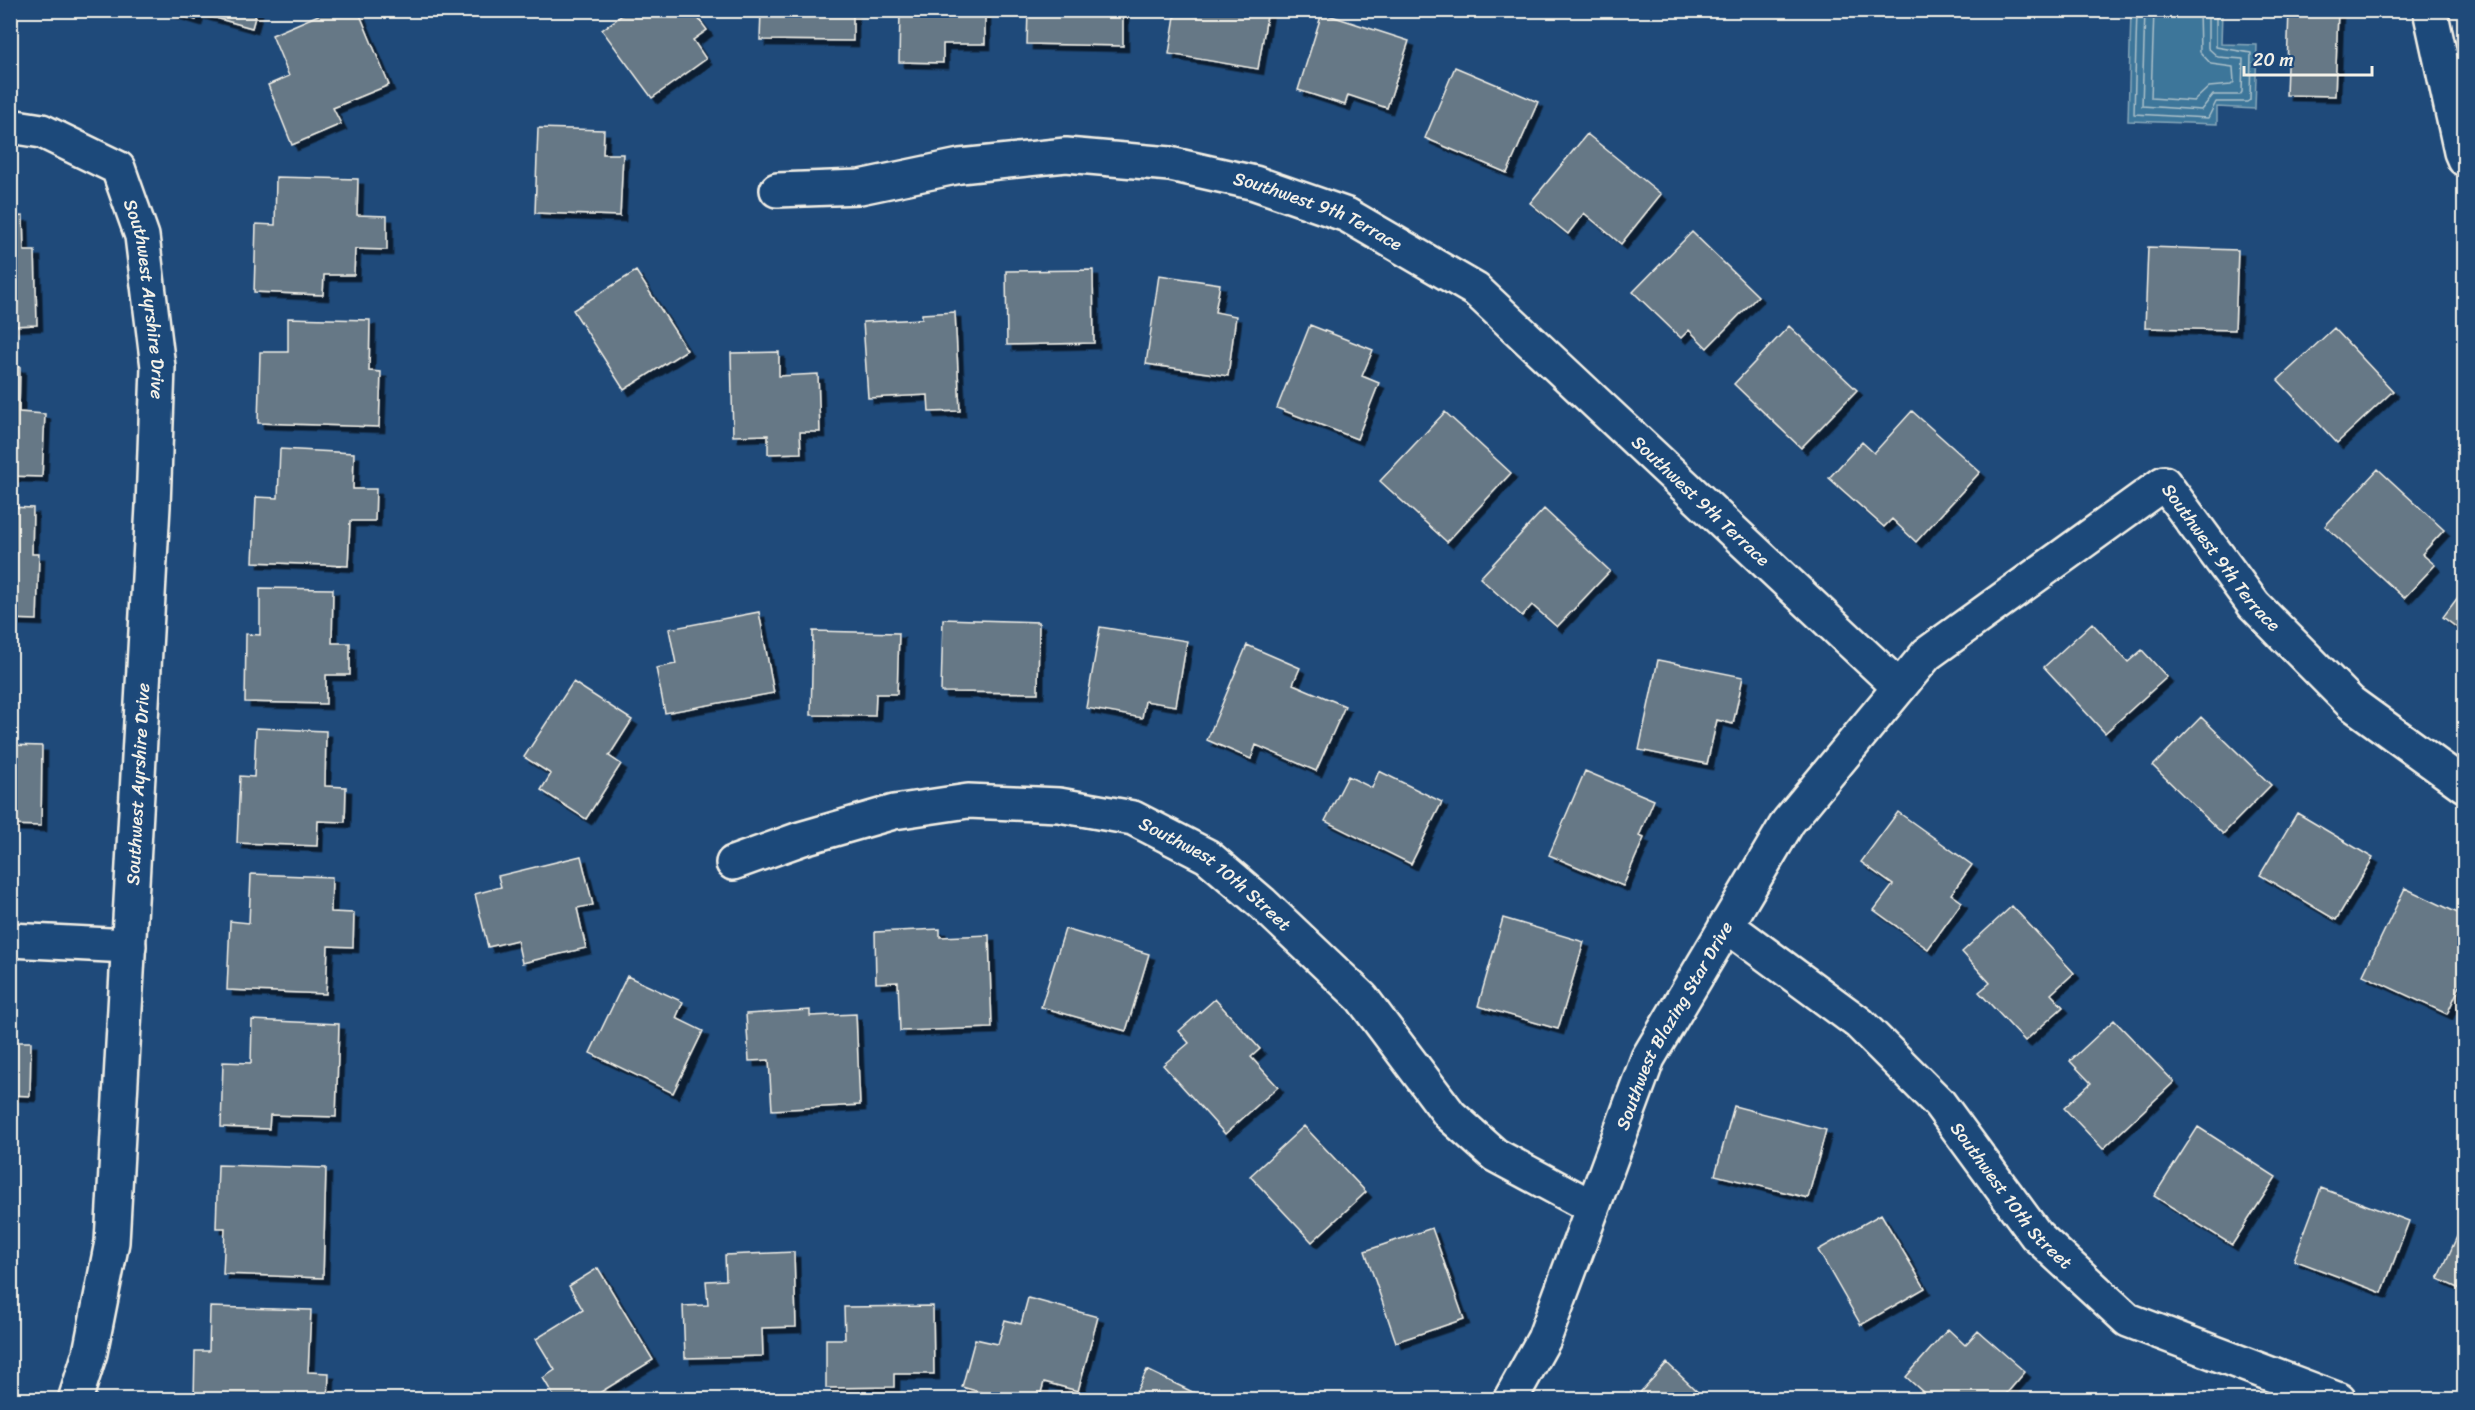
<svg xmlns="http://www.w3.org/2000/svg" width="2475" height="1410" font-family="Sriracha,sans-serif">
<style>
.water{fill:#3e769a;stroke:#87a7b9;stroke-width:1.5}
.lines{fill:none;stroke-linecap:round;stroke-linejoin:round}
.shore{stroke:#abc0c9;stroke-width:1.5}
.building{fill:#667886;stroke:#f4f1e8;stroke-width:1.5;filter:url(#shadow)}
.minor-casing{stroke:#f4f1e8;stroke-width:38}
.minor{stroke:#1f4a7a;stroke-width:33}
.labels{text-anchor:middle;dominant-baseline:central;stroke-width:6;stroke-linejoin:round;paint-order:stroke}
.street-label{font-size:18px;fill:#f4f1e8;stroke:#1f4a7a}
</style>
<defs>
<filter id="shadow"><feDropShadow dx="5.5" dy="5.5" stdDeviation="0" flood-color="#0009"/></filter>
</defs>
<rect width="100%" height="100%" fill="#1f4a7a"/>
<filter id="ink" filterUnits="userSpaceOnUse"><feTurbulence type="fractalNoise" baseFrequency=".0167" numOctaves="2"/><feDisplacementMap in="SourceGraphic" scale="12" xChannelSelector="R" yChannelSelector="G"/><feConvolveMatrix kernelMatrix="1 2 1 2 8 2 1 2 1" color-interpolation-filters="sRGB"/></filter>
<g filter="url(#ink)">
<path class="water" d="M2131 11H2222L2221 44 2257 45 2255 109 2217 107V124L2128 121Z"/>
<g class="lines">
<path class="shore" d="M2137 10 2134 114 2208 118 2216 102H2247L2250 100 2251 53 2216 47V10
M2145 10 2142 106 2201 110 2213 95H2240L2242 92 2243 59 2218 57 2208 48V10
M2154 10 2151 98 2194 101 2209 87 2231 85 2234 82 2233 67 2211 64 2200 52 2199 10"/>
</g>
<path class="building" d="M163 10H257L252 28 198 13 196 20Z
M330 10H358L389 85 333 108 341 124 292 145 268 85 289 76 272 35Z
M629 10H692L707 30 693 40 706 59 652 98 602 30Z
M761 10H853V41L760 40Z
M900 10H985V44H943V63L899 62Z
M1028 10H1123V46L1027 44Z
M1176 10H1268L1258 69 1169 54Z
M2289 10H2338L2335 96 2286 95Z
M1322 13 1409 41 1387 108 1348 95 1345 105 1298 90Z
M1455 67 1538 102 1507 173 1425 138Z
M538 128 604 130 603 154H623L620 216 535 213Z
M1587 134 1661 194 1621 244 1584 213 1568 234 1530 203Z
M276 177 358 179 357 215 387 216V250L355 249 354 275H324L323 295 254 292 256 224 275 225Z
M23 216 24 251H35L37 325 10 326V217Z
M1692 232 1758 296 1707 348 1689 330 1681 338 1633 292Z
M2148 247 2238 250 2235 330 2145 328Z
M1093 270 1094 343 1007 345 1006 271Z
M636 271 687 350 624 390 573 310Z
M1159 275 1220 284 1215 312 1236 316 1228 376 1146 364Z
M955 312 960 411 929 412 928 395 868 398 863 322 922 319V314Z
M288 318 370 320 369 371 381 372 379 427 258 423 260 352H288Z
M1310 325 1373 350 1362 376 1379 383 1357 439 1277 408Z
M1789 326 1857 390 1801 448 1734 384Z
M2334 328 2393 391 2337 443 2278 380Z
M779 352V376L818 374 820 432H800L801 453 768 454V435L733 436 731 353Z
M10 367H20L19 412 45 414 42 477 10 476Z
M1912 411 1980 472 1916 542 1892 519 1884 527 1829 478 1862 442 1874 453Z
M1445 412 1511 473 1447 542 1380 481Z
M280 449 354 453 353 489H376L375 521H350L348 566 253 562 256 497 278 498Z
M2378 469 2444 530 2422 554 2435 565 2404 598 2325 526Z
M10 507 33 508 32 554H39L37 620 10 619Z
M1544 509 1610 571 1557 627 1532 605 1522 616 1480 578Z
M260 588 333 589 332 643H350V675H326V704L245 702 246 634 260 635Z
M2464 589V633L2443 617Z
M759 612 774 693 665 713 656 668 676 664 669 629Z
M943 619 1039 622 1038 693 941 692Z
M2092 623 2128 662 2142 650 2167 677 2105 733 2044 667Z
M1100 627 1187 641 1176 706 1145 701 1142 718 1086 708Z
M813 631 899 633 897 694H876L875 716 811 715Z
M1247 645 1300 668 1293 684 1345 706 1316 771 1256 745 1251 759 1207 740Z
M1658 660 1743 677 1733 724 1717 720 1707 764 1639 750Z
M573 682 632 720 609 756 621 764 586 819 541 790 551 774 524 757Z
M2201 717 2271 785 2223 834 2153 766Z
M256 728 326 731 325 786 346 787 345 822 318 821 317 846 237 843 240 776 254 777Z
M10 745 42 746 41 826 10 825Z
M1379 771 1442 802 1411 864 1325 821 1348 776 1372 788Z
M1585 771 1654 800 1639 836 1644 838 1623 886 1549 855Z
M1898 812 1972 865 1951 894 1962 902 1928 949 1874 910 1893 885 1861 862Z
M2297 813 2373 858 2336 920 2260 875Z
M581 856 593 905 577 908 586 948 522 963 517 940 488 947 475 894 501 887 498 876Z
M251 874 332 877 331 912 354 913 353 947 328 946 326 994 227 990 230 921 249 923Z
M2405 888 2464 916V977L2447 1014 2363 975Z
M2012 906 2074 973 2051 994 2063 1007 2025 1041 1979 992 1990 983 1962 952Z
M1503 918 1584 942 1558 1029 1478 1006Z
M940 929V937L989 935 992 1028 900 1031 898 982 876 983 875 932Z
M1065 929 1149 954 1126 1031 1041 1007Z
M627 976 683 1002 676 1018 703 1031 673 1093 590 1053Z
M1215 999 1260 1049 1251 1057 1278 1087 1225 1134 1163 1065 1189 1043 1179 1031Z
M810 1010V1016L856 1014 860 1105 772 1110 769 1060 749 1061 746 1014Z
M252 1020 339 1024 336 1117 270 1115 269 1129 221 1127 223 1062 251 1063Z
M2114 1020 2174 1082 2103 1149 2064 1108 2091 1083 2070 1061Z
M10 1042H31L30 1096 10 1095Z
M1734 1106 1826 1130 1808 1198 1715 1175Z
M1304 1126 1366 1192 1312 1242 1250 1176Z
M2198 1127 2276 1177 2232 1245 2154 1196Z
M218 1165 326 1168 323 1278 223 1274 225 1228H216Z
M2321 1188 2409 1221 2382 1293 2294 1260Z
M1881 1214 1925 1288 1861 1325 1818 1250Z
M2464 1221V1291L2438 1279Z
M1432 1228 1464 1319 1396 1342 1365 1251Z
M794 1252 796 1327 762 1328 763 1356 685 1358 683 1306 708 1305 706 1281 726 1280 725 1255Z
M598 1268 653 1360 588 1400H556L543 1378 555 1370 536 1339 583 1310 569 1286Z
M1028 1298 1098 1317 1078 1391 1044 1382 1039 1400H1008L962 1387 975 1339 998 1344 1005 1320 1021 1324Z
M933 1306 934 1374H894V1387L826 1388V1339H845L844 1307Z
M210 1307 311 1310 308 1372 329 1373 328 1400H194L195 1351H209Z
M1948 1329 1965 1345 1978 1331 2025 1372 2001 1400H1932L1906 1377Z
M1667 1363 1706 1400H1633Z
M1147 1370 1209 1400H1132Z"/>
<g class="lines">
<defs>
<g id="minor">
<path d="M2430 10 2461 152 2464 159"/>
<path id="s1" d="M10 126 42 131 118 168 142 236 158 367 153 506 112 1242 90 1353 75 1400"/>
<path id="s2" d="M777 190 860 187 960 166 1066 155 1170 164 1255 183 1347 215 1476 290 1899 687"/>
<path id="s3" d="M733 863 800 839 894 812 968 801 1059 805 1133 818 1207 856 1262 903 1362 998 1450 1115 1495 1155 1592 1207"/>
<path id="s4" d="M1726 925 1859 1023 1939 1103 2036 1235 2128 1320 2339 1400"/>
<path d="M10 940 129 946"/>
<path id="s5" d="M1510 1400 1544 1339 1648 1058 1788 822 1927 654 2164 483 2254 605 2351 703 2464 785"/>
</g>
</defs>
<use href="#minor" class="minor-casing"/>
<use href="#minor" class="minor"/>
</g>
</g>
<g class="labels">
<g class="street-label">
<text stroke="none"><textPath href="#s2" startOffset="552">Southwest 9th Terrace</textPath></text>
<text stroke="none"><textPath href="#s1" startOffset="252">Southwest Ayrshire Drive</textPath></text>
<text stroke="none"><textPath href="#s2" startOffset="1038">Southwest 9th Terrace</textPath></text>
<text stroke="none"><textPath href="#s5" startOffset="1248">Southwest 9th Terrace</textPath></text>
<text transform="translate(138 784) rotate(-87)">Southwest Ayrshire Drive</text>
<text stroke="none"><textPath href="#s3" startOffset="510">Southwest 10th Street</textPath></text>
<text stroke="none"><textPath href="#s5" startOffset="410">Southwest Blazing Star Drive</textPath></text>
<text stroke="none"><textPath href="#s4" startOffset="396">Southwest 10th Street</textPath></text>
</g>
</g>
<rect width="2475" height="1410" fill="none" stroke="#1f4a7a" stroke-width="36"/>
<rect x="18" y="18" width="2439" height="1374" fill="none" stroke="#f4f1e8" stroke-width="2" filter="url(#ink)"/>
<path d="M2244 66v9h128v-9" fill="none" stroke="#f4f1e8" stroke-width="3"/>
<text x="2253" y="66" font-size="18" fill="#f4f1e8" stroke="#1f4a7a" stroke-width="4.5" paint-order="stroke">20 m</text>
</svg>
